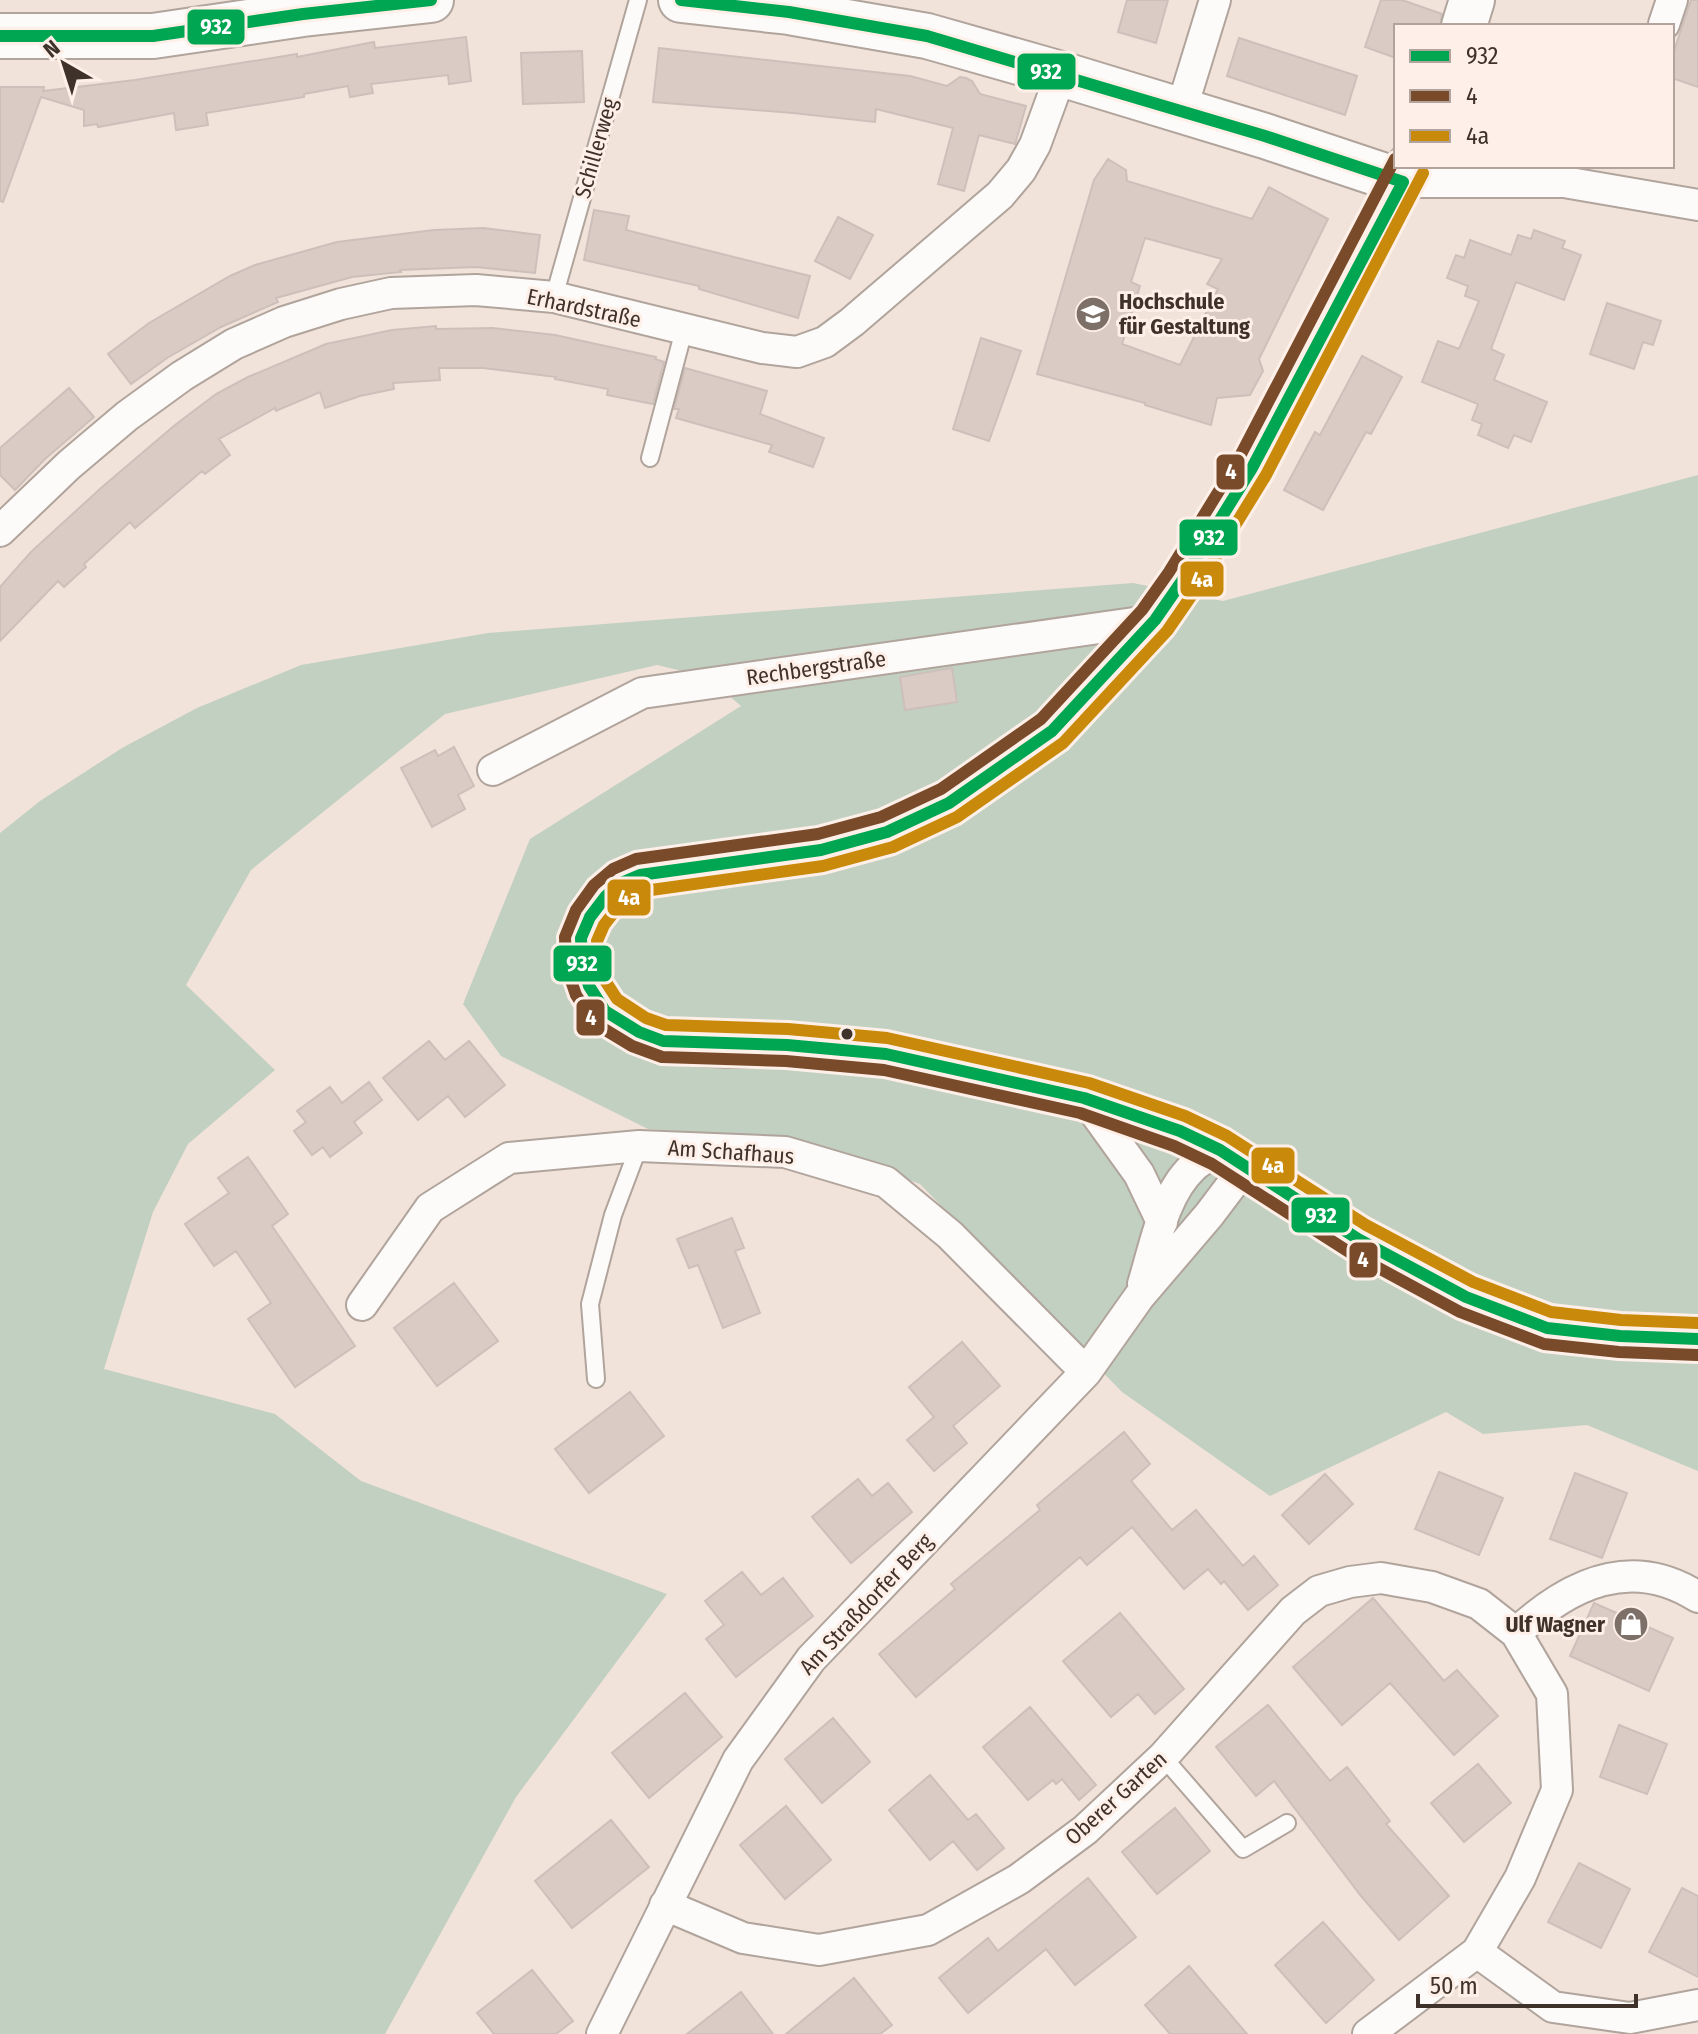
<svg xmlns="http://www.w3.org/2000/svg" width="1698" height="2034" font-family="'Fira Sans Condensed',sans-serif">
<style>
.green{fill:#c2d0c1}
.building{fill:#dbcbc5;stroke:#cdc0bb;stroke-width:2;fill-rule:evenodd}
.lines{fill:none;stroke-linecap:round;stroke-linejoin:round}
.lane-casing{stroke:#b0a49c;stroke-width:20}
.street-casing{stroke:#b0a49c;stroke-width:34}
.secondary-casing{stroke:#b0a49c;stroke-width:48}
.lane{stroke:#fdfbf9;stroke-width:16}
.street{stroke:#fdfbf9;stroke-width:30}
.secondary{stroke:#fdfbf9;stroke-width:44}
.bus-1-casing{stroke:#fef0e8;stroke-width:18}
.bus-2-casing{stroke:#fef0e8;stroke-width:18}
.bus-3-casing{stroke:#fef0e8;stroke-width:18}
.bus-1{stroke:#00a651;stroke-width:12}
.bus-2{stroke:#7a4b2a;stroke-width:12}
.bus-3{stroke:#c9890a;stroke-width:12}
.bus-dot{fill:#3f322a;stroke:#fef0e8;stroke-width:3}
.labels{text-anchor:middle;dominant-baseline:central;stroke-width:6;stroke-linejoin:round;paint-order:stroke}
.street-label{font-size:22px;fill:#3f322a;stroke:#fef0e8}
.poi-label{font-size:22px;font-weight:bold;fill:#3f322a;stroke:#fef0e8;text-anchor:start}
.line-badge{stroke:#fef0e8;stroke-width:3}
.badge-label{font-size:22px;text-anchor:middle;font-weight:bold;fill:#fff}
</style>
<rect width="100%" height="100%" fill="#f1e3da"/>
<path class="green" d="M1698 475V1471L1587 1425 1483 1434 1446 1412 1270 1496 1122 1392 920 1184 794 1139 648 1129 501 1056 463 1004 530 839 741 706 707 677 657 665 445 714 251 870 186 985 275 1070 188 1144 153 1212 104 1369 275 1414 361 1481 667 1594 516 1797 385 2034H0V833L40 801 122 748 197 708 301 665 488 633 1133 583 1223 601Z"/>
<path class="building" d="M1127 0H1168L1156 43 1118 32Z
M1381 0H1402L1442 14 1440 26H1396V58L1365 47Z
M1691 0H1698V87L1672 78V57Z
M466 37 471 81 449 84 448 75 371 84 373 93 350 97 348 86 304 94V97L206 113 208 125 176 130 174 113 98 127 97 124 84 126V110L41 97 3 202 0 201V87H44L43 91 135 80 297 54V57L374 42 375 48Z
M1239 38 1357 76 1345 115 1227 76Z
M659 48 910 76 947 86 960 77 966 78 972 81 980 94 1026 106 1015 144 979 135 964 191 938 184 953 128 876 109 875 122 793 113 653 102Z
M582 51 584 102 523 104 521 53Z
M1108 159 1126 170 1127 181 1252 219 1269 187 1328 219 1259 359 1263 371 1250 395 1217 398 1211 425 1145 405V403L1037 374 1094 180ZM1145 238 1222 259 1207 284 1218 289 1180 365 1122 344 1140 286 1131 282Z
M594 210 629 216 626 230 810 276 798 318 699 289V286L584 260Z
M838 217 873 235 850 279 815 261Z
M483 228 540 235 535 273 476 267 400 270 401 272 352 277 276 298 278 302 221 327 167 358 131 384 108 354 149 323 230 276 255 265 337 242 434 230Z
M1534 230 1565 241 1562 248 1581 255 1564 300 1516 282 1491 349 1504 355 1494 380 1547 402 1531 442 1514 435 1508 448 1478 435 1482 424 1472 420 1478 404 1422 382 1438 341 1459 349 1479 301 1465 296 1468 286 1447 278 1456 255 1464 258 1470 240 1511 255 1518 235 1531 239Z
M1607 303 1661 321 1653 345 1643 342 1634 369 1590 354Z
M436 326V329L493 328 555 335 656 357 655 359 664 362 653 404 607 395 608 389 555 379 556 377 483 368H439L440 380 393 383 394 389 360 396 325 408 320 392 276 411 275 408 219 439 230 455 205 474 202 471 135 528 130 522 84 564 86 567 64 587 58 581 0 641V587L31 552 101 488 175 425 216 394 248 377 326 344 392 330Z
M981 338 1021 351 989 441 953 429Z
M1362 356 1402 377 1371 434 1366 432 1323 510 1284 490 1315 432 1320 435Z
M685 368 767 391 760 414 824 438 813 467 769 452 772 445 676 418 679 409H674Z
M69 388 94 417 45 459 15 490 0 475V448Z
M952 668 957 702 905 710 900 677Z
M454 747 474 786 458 795 465 809 432 827 401 768 435 750 438 756Z
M429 1041 445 1060 469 1041 505 1085 465 1117 448 1096 418 1120 383 1078Z
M369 1082 382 1100 354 1122 362 1133 330 1157 323 1147 312 1155 294 1131 306 1122 297 1111 330 1087 342 1103Z
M248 1157 288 1214 272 1226 355 1346 295 1387 248 1319 271 1303 236 1251 214 1266 185 1224 229 1193 218 1178Z
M732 1218 744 1248 735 1251 760 1313 723 1328 698 1265 689 1268 677 1239Z
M454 1283 498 1341 437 1386 394 1328Z
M962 1342 1000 1386 953 1426 967 1443 934 1471 907 1440 934 1417 909 1387Z
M630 1392 664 1436 589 1493 555 1449Z
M1124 1432 1150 1464 1131 1481 1172 1530 1196 1510 1243 1566 1254 1556 1278 1585 1248 1610 1224 1581 1221 1584 1208 1569 1184 1589 1132 1527 1087 1565 1080 1557 916 1697 879 1654 955 1589 951 1584 1040 1510 1037 1505Z
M1439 1472 1503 1498 1479 1555 1415 1529Z
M1575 1473 1627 1493 1602 1558 1550 1539Z
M1325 1474 1353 1504 1309 1544 1282 1515Z
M858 1479 872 1496 888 1483 912 1512 851 1563 812 1517Z
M742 1572 761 1595 783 1578 813 1616 736 1677 706 1639 724 1625 705 1601Z
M1373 1598 1444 1681 1457 1670 1498 1716 1454 1755 1390 1683 1342 1725 1293 1667Z
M1594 1603 1673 1638 1649 1691 1570 1656Z
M1120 1613 1184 1689 1155 1714 1138 1694 1111 1717 1063 1661Z
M685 1693 722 1737 649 1798 612 1753Z
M1268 1705 1330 1781 1347 1767 1390 1821 1386 1824 1449 1896 1399 1940 1361 1896 1274 1781 1256 1796 1216 1747Z
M1030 1707 1096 1785 1079 1800 1062 1779 1056 1784 1053 1780 1028 1800 983 1747Z
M833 1718 870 1762 822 1803 785 1759Z
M1619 1725 1667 1744 1647 1794 1600 1777Z
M1478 1764 1511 1803 1464 1842 1431 1803Z
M930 1775 968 1820 976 1814 1004 1848 977 1870 953 1841 930 1860 889 1810Z
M786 1806 831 1860 785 1899 740 1845Z
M1175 1808 1210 1851 1157 1894 1122 1852Z
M611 1820 649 1867 572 1928 535 1881Z
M1579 1863 1630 1889 1601 1948 1548 1922Z
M1088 1878 1136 1937 1075 1985 1046 1949 968 2013 939 1978 988 1938 998 1951Z
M1682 1888 1698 1896V1977L1649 1952Z
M1323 1922 1374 1980 1326 2023 1275 1965Z
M1189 1966 1247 2034H1170L1145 2005Z
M532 1970 573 2021 556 2034H494L477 2013Z
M854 1978 892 2025 880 2034H786Z
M741 1992 773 2034H687Z"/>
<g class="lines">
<defs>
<path id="lane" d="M554 297 638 0
M650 458 684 330
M596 1379 590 1304 613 1215 639 1146
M1163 1757 1243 1849 1287 1823"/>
<path id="street" d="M1664 24 1672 0
M1181 111 1215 0
M1403 182H1564L1698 205
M0 531 69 465 127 416 182 376 234 344 284 322 341 304 391 293 476 290 554 297 762 348 797 352 825 342 852 322 1000 195 1021 170 1035 145 1061 74
M493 770 642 693 1155 620
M1085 1099 1139 1174 1162 1222
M1143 1284C1155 1246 1163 1195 1193 1167 1200 1160 1211 1156 1220 1150
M362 1305 430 1208 509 1158 639 1146 785 1152 886 1182 950 1235 1086 1372
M1516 1633C1569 1584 1631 1554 1698 1597
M665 1905 743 1938 819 1950 928 1930 1019 1879 1085 1830 1163 1757 1293 1611 1319 1591 1350 1582 1381 1578 1432 1587 1479 1604 1516 1633 1552 1694 1557 1790 1520 1878 1477 1952 1368 2034
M1477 1952 1553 2007 1630 2018 1698 2005
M602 2034 738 1760 811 1659 1086 1372 1139 1297 1209 1215 1246 1166"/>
<path id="secondary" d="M681 0 789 12 927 36 1061 74 1265 136 1403 182
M1464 26 1472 0
M0 36H153L303 14 431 0
M1409 166 1252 468 1182 581 1155 620 1052 731 949 803 887 832 821 850 640 875 621 883 606 896 590 917 581 938 582 963 589 986 605 1011 639 1032 663 1041 729 1045H787L886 1054 1084 1098 1180 1131 1220 1150 1358 1239 1466 1297 1547 1328 1620 1336 1698 1339"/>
</defs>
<use href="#lane" class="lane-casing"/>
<use href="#street" class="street-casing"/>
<use href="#secondary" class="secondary-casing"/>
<use href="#lane" class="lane"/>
<use href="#street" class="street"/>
<use href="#secondary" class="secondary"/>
<defs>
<path id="bus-1" d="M681 0 789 12 927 36 1265 136 1403 182
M0 36H153L303 14 431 0
M1403 182 1252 468 1182 581 1155 620 1052 731 949 803 887 832 821 850 640 875 621 883 606 896 590 917 581 938 582 963 589 986 605 1011 639 1032 663 1041 787 1045 886 1054 1084 1098 1180 1131 1220 1150 1358 1239 1466 1297 1547 1328 1620 1336 1698 1339"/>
<path id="bus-2" d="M1395 159 1238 460 1169 572 1142 610 1041 719 941 789 881 817 818 834 636 859 613 869 594 885 576 910 565 937 566 966 576 995 594 1023 632 1046 662 1057 786 1061 884 1070 1080 1113 1174 1146 1212 1164 1349 1252 1460 1312 1544 1344 1619 1352 1697 1355"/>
<path id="bus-3" d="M1423 173 1266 475 1196 589 1167 631 1063 743 957 817 893 847 823 866 644 891 630 897 618 907 604 925 597 941 598 960 604 979 617 999 646 1018 666 1025 788 1029 887 1038 1089 1083 1185 1116 1227 1136 1366 1225 1473 1282 1551 1312 1621 1320 1698 1323"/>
</defs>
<use href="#bus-1" class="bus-1-casing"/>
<use href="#bus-2" class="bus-2-casing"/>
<use href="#bus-3" class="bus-3-casing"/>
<use href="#bus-1" class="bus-1"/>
<use href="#bus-2" class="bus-2"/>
<use href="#bus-3" class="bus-3"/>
</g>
<defs>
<symbol id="university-disc" viewBox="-11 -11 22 22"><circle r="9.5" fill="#7d7068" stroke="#fef0e8"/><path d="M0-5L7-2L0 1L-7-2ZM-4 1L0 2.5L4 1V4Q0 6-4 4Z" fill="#fff"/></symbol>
<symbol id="shop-disc" viewBox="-11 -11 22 22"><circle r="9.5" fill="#7d7068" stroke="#fef0e8"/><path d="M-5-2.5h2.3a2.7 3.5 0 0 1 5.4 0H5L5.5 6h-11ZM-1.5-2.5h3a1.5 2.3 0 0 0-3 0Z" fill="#fff"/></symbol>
</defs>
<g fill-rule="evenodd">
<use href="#university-disc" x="1073" y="294" width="40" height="40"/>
<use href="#shop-disc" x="1611" y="1604" width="40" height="40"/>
</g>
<circle class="bus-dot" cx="847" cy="1034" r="7"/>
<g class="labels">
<g class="street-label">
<text transform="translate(596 148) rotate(-74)">Schillerweg</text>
<text transform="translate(584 308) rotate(12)">Erhardstraße</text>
<text transform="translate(816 668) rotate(-8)">Rechbergstraße</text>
<text transform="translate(731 1152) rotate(4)">Am Schafhaus</text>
<text transform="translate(866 1604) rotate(-47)">Am Straßdorfer Berg</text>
<text transform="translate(1116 1798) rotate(-42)">Oberer Garten</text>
</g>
<g class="poi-label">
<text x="1119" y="301">Hochschule<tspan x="1119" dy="25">für Gestaltung</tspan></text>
<text x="1605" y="1624" text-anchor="end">Ulf Wagner</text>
</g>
</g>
<g class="line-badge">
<rect x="186" y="8" width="60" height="38" rx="8" fill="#00a651"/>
<rect x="1016" y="52" width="61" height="39" rx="8" fill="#00a651"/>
<rect x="1215" y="453" width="31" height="38" rx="8" fill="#7a4b2a"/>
<rect x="1178" y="518" width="61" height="39" rx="8" fill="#00a651"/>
<rect x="1179" y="560" width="46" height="38" rx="8" fill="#c9890a"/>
<rect x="606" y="878" width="46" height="39" rx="8" fill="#c9890a"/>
<rect x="552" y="944" width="61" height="39" rx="8" fill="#00a651"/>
<rect x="575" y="998" width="31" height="39" rx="8" fill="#7a4b2a"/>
<rect x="1250" y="1146" width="46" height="39" rx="8" fill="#c9890a"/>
<rect x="1290" y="1196" width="61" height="38" rx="8" fill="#00a651"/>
<rect x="1348" y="1241" width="31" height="38" rx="8" fill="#7a4b2a"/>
</g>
<g class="badge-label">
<text x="216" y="34">932</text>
<text x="1046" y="79">932</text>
<text x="1231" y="479">4</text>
<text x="1209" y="545">932</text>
<text x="1202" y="587">4a</text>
<text x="629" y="905">4a</text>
<text x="582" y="971">932</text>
<text x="591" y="1025">4</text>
<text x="1273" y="1173">4a</text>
<text x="1321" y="1223">932</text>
<text x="1363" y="1267">4</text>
</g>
<rect x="1394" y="24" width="280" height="144" fill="#fef0e8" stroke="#b2a49c" stroke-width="2"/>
<rect x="1410" y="50" width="40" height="12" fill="#00a651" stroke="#b2a49c" stroke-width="2"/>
<text x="1466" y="64" font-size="24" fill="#3f322a">932</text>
<rect x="1410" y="90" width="40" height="12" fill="#7a4b2a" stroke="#b2a49c" stroke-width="2"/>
<text x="1466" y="104" font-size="24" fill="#3f322a">4</text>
<rect x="1410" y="130" width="40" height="12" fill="#c9890a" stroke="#b2a49c" stroke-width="2"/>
<text x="1466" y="144" font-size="24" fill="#3f322a">4a</text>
<g transform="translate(64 64) rotate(321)" stroke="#fef0e8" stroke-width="6" paint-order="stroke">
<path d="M0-6L14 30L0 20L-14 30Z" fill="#3f322a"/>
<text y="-12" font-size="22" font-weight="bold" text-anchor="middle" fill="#3f322a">N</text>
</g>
<path d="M1418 1994v12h218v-12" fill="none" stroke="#3f322a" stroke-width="4"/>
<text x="1430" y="1994" font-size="24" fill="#3f322a" stroke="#fef0e8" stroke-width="6" paint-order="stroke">50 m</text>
</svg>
